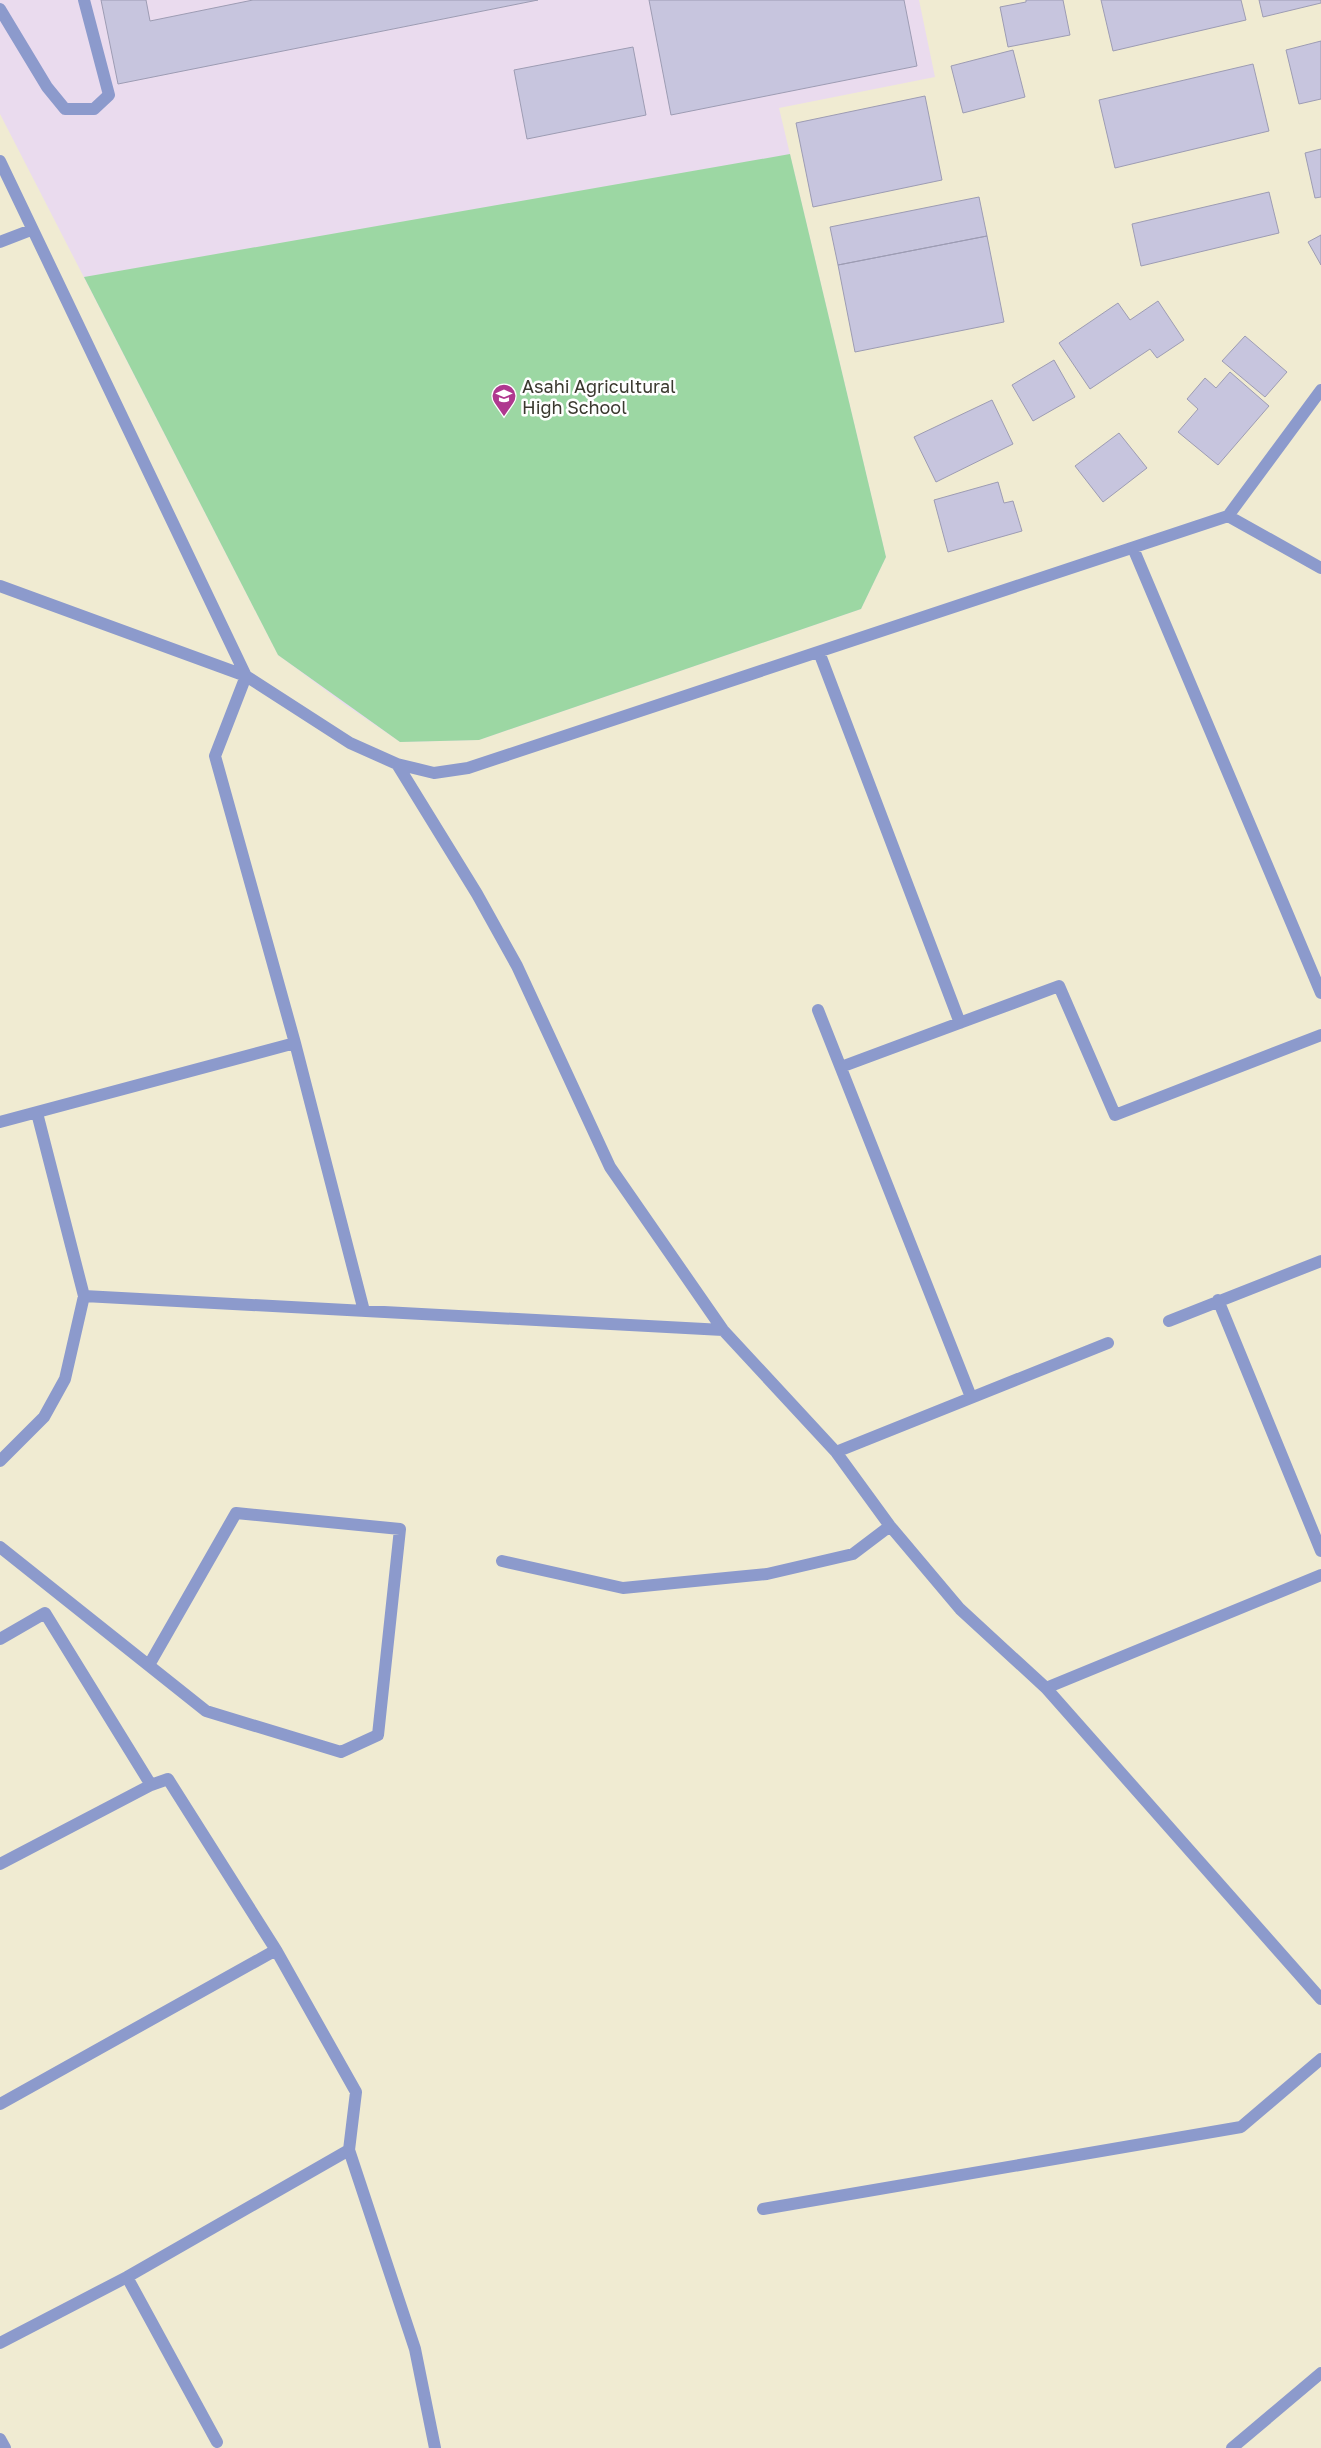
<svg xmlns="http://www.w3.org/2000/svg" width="1321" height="2448" font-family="'Golos Text',sans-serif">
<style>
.education{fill:#eadbee}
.green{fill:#9cd7a3}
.building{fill:#c7c5de;stroke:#9d9cb3}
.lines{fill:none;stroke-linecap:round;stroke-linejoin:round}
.minor{stroke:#8c9acc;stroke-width:12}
.labels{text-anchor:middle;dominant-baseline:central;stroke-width:5;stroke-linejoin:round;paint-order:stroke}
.poi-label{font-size:18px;fill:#3b392f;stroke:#fff;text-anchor:start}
</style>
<rect width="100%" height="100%" fill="#f0ebd2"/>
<path class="education" d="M0 0H919L935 77 779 108 886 557 861 609 479 740 400 742 344 704 278 655 0 114Z"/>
<path class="green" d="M790 154 886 557 861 609 479 740 400 742 278 655 84 277Z"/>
<path class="building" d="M101 0H146L150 21 253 0H538L118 84Z
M649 0H904L917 66 671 115Z
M1026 0H1063L1070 35 1008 47 1000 7 1026 2Z
M1101 0H1241L1246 20 1113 51Z
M1259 0H1321V3L1263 17Z
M1321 41V99L1299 104 1286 50Z
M633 47 646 115 527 139 514 70Z
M1013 50 1025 97 963 113 951 66Z
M1253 64 1269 131 1115 168 1099 100Z
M925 96 942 180 813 207 796 123Z
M1321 149V197L1315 198 1305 153Z
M1269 192 1279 233 1141 266 1132 224Z
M979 197 987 236 838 265 830 227Z
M1321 235V265L1308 242Z
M987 236 1004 322 855 352 838 265Z
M1158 301 1184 340 1157 358 1150 349 1090 389 1059 343 1118 303 1130 320Z
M1245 336 1287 372 1265 397 1222 361Z
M1054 360 1075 397 1033 421 1012 385Z
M1230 372 1269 406 1218 465 1178 432 1198 409 1187 399 1205 378 1216 388Z
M992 400 1013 444 936 482 914 437Z
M1119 433 1147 468 1103 502 1075 466Z
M998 482 1004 503 1013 501 1022 531 948 552 934 500Z"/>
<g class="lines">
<path class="minor" d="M0 9 47 87 65 109H94L109 95 84 0
M0 161 246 676 215 756 295 1043 364 1311
M0 242 31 230
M1228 516 1321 568
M1133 548 1321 993
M0 586 246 676 350 743 397 764 434 773 468 768 1228 516 1321 390
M819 652 960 1023
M397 764 477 894 517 966 610 1167 723 1330 836 1452 890 1526 960 1609 1046 1688 1321 1999
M818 1010 971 1397
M841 1067 1059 986 1115 1115 1321 1035
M37 1113 84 1296
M0 1122 295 1043
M1218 1300 1321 1551
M1169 1321 1321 1261
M836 1452 1108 1343
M0 1461 44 1417 65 1379 84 1296 723 1330
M0 1547 206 1711 341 1752 378 1735 400 1529 236 1513 149 1665
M502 1561 623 1588 767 1574 853 1554 890 1526
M0 1639 45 1613 151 1785
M1046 1688 1321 1575
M0 1864 151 1785 168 1779 276 1950 356 2092 349 2150 127 2277 0 2343
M0 2104 276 1950
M349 2150 415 2349 435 2448
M763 2209 1241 2127 1321 2059
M127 2277 217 2442
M0 2439 5 2448
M1232 2448 1321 2373"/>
</g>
<defs>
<symbol id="school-pin" viewBox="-11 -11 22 30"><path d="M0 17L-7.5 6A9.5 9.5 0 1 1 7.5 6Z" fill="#af388f" stroke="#fff"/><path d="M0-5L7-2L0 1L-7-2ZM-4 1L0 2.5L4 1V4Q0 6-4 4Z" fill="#fff"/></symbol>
</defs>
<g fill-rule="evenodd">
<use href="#school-pin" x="490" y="382" width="28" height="38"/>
</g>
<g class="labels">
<g class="poi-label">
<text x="522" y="386">Asahi Agricultural<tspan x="522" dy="21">High School</tspan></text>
</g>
</g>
</svg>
